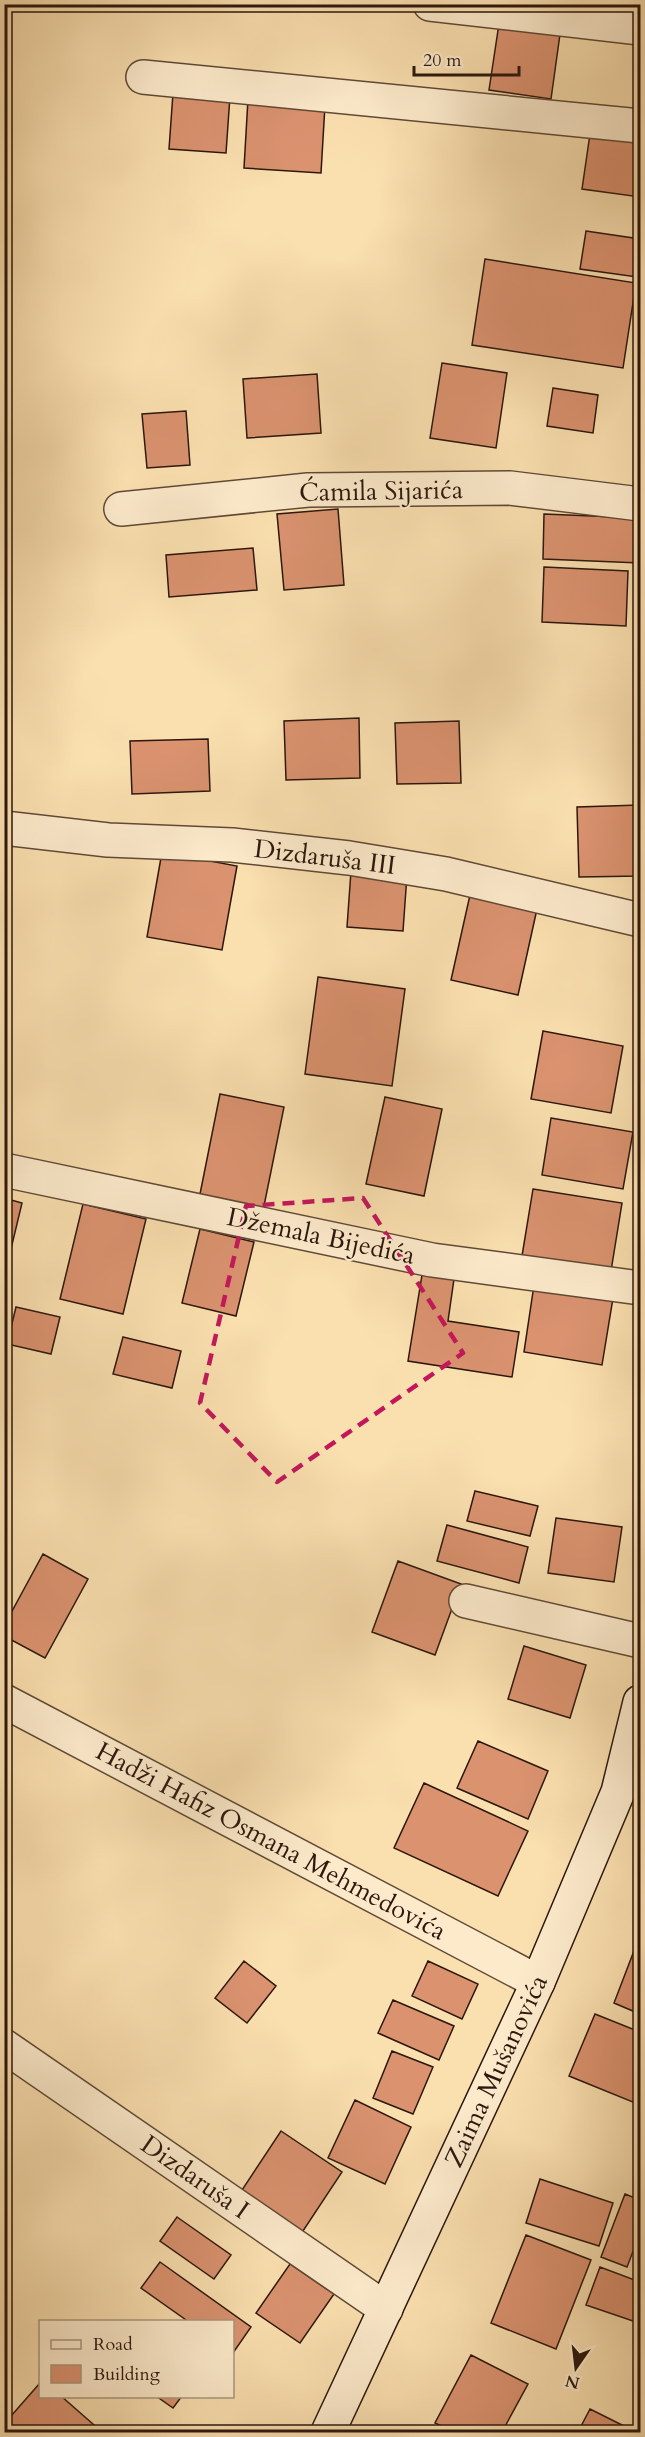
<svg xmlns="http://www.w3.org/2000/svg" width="645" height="2437" font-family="Cardo,serif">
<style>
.building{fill:#da926f;stroke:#2c170e;stroke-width:1.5}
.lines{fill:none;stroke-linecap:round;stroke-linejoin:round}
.street-casing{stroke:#604936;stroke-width:36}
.secondary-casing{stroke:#2c170e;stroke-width:36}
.street{stroke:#fceacb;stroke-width:33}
.secondary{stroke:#fceacb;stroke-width:33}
.marked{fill:none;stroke:#c2185b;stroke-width:4.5;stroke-dasharray:12 8;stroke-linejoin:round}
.labels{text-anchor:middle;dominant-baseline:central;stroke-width:4.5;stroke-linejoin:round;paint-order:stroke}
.street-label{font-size:26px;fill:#2c170e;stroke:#fceacb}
</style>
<rect width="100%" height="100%" fill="#fadfaf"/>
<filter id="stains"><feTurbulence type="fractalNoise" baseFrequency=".00333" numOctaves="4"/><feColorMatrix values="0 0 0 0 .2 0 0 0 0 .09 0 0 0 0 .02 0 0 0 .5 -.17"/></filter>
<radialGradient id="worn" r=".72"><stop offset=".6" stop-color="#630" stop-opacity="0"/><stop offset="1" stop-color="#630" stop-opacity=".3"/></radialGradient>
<path class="building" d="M500 17 561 27 551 99 489 90Z
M173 93 230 96 226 153 169 149Z
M248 99 325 105 321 173 244 168Z
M591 127 640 135V197L582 189Z
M586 231 640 239 637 277 580 269Z
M485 259 636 283 623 368 472 345Z
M442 363 507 373 496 448 430 438Z
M317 374 321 433 247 438 243 379Z
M553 388 598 395 593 433 547 426Z
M186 411 190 465 147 468 142 414Z
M338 509 344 585 284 590 277 514Z
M544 514 640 518V563L543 559Z
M253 548 257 590 169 597 166 555Z
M544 567 628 571 626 626 542 622Z
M639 568H640V624H637Z
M359 718 360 778 286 780 284 721Z
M459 721 461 783 397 784 395 723Z
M208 739 210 791 132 794 130 741Z
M640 805V876L579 877 577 807Z
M162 852 237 866 222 950 147 937Z
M351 871 407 875 403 931 347 927Z
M470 895 537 909 518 995 451 980Z
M318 977 405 989 392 1086 305 1074Z
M543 1031 623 1046 611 1113 531 1099Z
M220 1094 284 1107 263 1211 199 1199Z
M385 1097 442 1109 424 1196 366 1184Z
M551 1118 633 1132 623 1189 542 1175Z
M533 1189 622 1203 611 1271 522 1256Z
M4 1198 22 1203 5 1274H4Z
M83 1204 146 1219 123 1314 60 1299Z
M200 1229 254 1242 236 1316 182 1303Z
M422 1275 454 1279 448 1321 519 1332 512 1377 408 1361Z
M534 1285 613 1298 602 1365 524 1352Z
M16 1307 60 1317 51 1354 7 1344Z
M123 1337 181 1351 172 1388 113 1374Z
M475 1491 538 1506 530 1536 467 1521Z
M556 1518 622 1527 614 1582 548 1573Z
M447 1525 528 1547 519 1583 437 1561Z
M43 1554 88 1579 45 1658 4 1636V1626Z
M398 1561 461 1584 435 1655 372 1632Z
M524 1646 586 1665 570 1718 508 1699Z
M4 1722 10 1725 4 1735Z
M478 1741 548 1771 528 1819 457 1788Z
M424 1783 528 1831 498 1896 394 1848Z
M637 1943 640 1944V2014L614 2003Z
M244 1961 276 1986 247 2023 215 1998Z
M428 1961 478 1984 462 2019 412 1996Z
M393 2000 454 2026 439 2060 378 2033Z
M595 2014 640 2032V2105L569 2076Z
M392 2051 433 2067 413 2114 373 2098Z
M355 2100 411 2127 385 2184 328 2158Z
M281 2131 342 2172 299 2237 238 2196Z
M540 2179 613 2203 599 2246 526 2223Z
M625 2194 640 2200V2233L627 2267 601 2257Z
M177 2217 231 2255 214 2279 160 2241Z
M526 2235 591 2260 556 2349 491 2323Z
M160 2262 251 2327 233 2353 232 2322H189L141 2288Z
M290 2264 334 2294 300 2343 256 2313Z
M600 2267 640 2282V2309L636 2322 586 2305Z
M471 2355 528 2384 502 2432H454L435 2423Z
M40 2383V2396H61L102 2432H12L4 2424Z
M156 2396H182L173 2408Z
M590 2409 636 2432H578Z"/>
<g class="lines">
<defs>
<path id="street" d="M430 4 640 28
M143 77 640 126
M121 509 308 490 510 488 640 504
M4 828 108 840 232 845 349 858 446 874 640 920
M4 1170 432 1260 640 1288
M466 1601 640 1641
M4 1701 538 1982
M4 2046 386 2309"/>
<path id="secondary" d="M328 2432 538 1982 618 1792 640 1702"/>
</defs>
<use href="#street" class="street-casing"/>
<use href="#secondary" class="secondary-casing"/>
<use href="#street" class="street"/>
<use href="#secondary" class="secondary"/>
</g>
<path class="marked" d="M363 1198 463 1353 277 1482 200 1403 246 1206Z"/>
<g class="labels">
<g class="street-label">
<text transform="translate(381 491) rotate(-1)">Ćamila Sijarića</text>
<text transform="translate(325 857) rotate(7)">Dizdaruša III</text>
<text transform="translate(321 1236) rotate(12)">Džemala Bijedića</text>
<text transform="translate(271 1841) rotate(28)">Hadži Hafiz Osmana Mehmedovića</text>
<text transform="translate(496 2071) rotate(-65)">Zaima Mušanovića</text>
<text transform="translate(195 2177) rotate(35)">Dizdaruša I</text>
</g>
</g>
<rect width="645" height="2437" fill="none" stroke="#fadfaf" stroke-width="24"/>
<rect x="6" y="6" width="633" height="2425" fill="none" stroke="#2c170e" stroke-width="3"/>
<rect x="12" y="12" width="621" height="2413" fill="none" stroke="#2c170e" stroke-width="1.5"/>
<rect x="39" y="2320" width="195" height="78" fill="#fceacb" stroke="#a9967f" stroke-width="1.5"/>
<rect x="51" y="2340" width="30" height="9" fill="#fceacb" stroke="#a9967f" stroke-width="1.5"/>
<text x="93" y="2350" font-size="18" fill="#2c170e">Road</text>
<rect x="51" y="2365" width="30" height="18" fill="#da926f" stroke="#a9967f" stroke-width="1.5"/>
<text x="93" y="2380" font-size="18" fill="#2c170e">Building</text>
<g transform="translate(576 2368) rotate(194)" stroke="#fceacb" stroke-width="4.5" paint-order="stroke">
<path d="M0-4.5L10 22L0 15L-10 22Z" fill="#2c170e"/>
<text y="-9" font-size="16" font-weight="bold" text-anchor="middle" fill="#2c170e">N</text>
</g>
<path d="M414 66v9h105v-9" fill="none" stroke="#2c170e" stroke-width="3"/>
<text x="423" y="66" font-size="18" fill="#2c170e" stroke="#fceacb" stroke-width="4.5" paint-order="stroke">20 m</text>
<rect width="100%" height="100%" filter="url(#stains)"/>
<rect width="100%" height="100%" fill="url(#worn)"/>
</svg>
